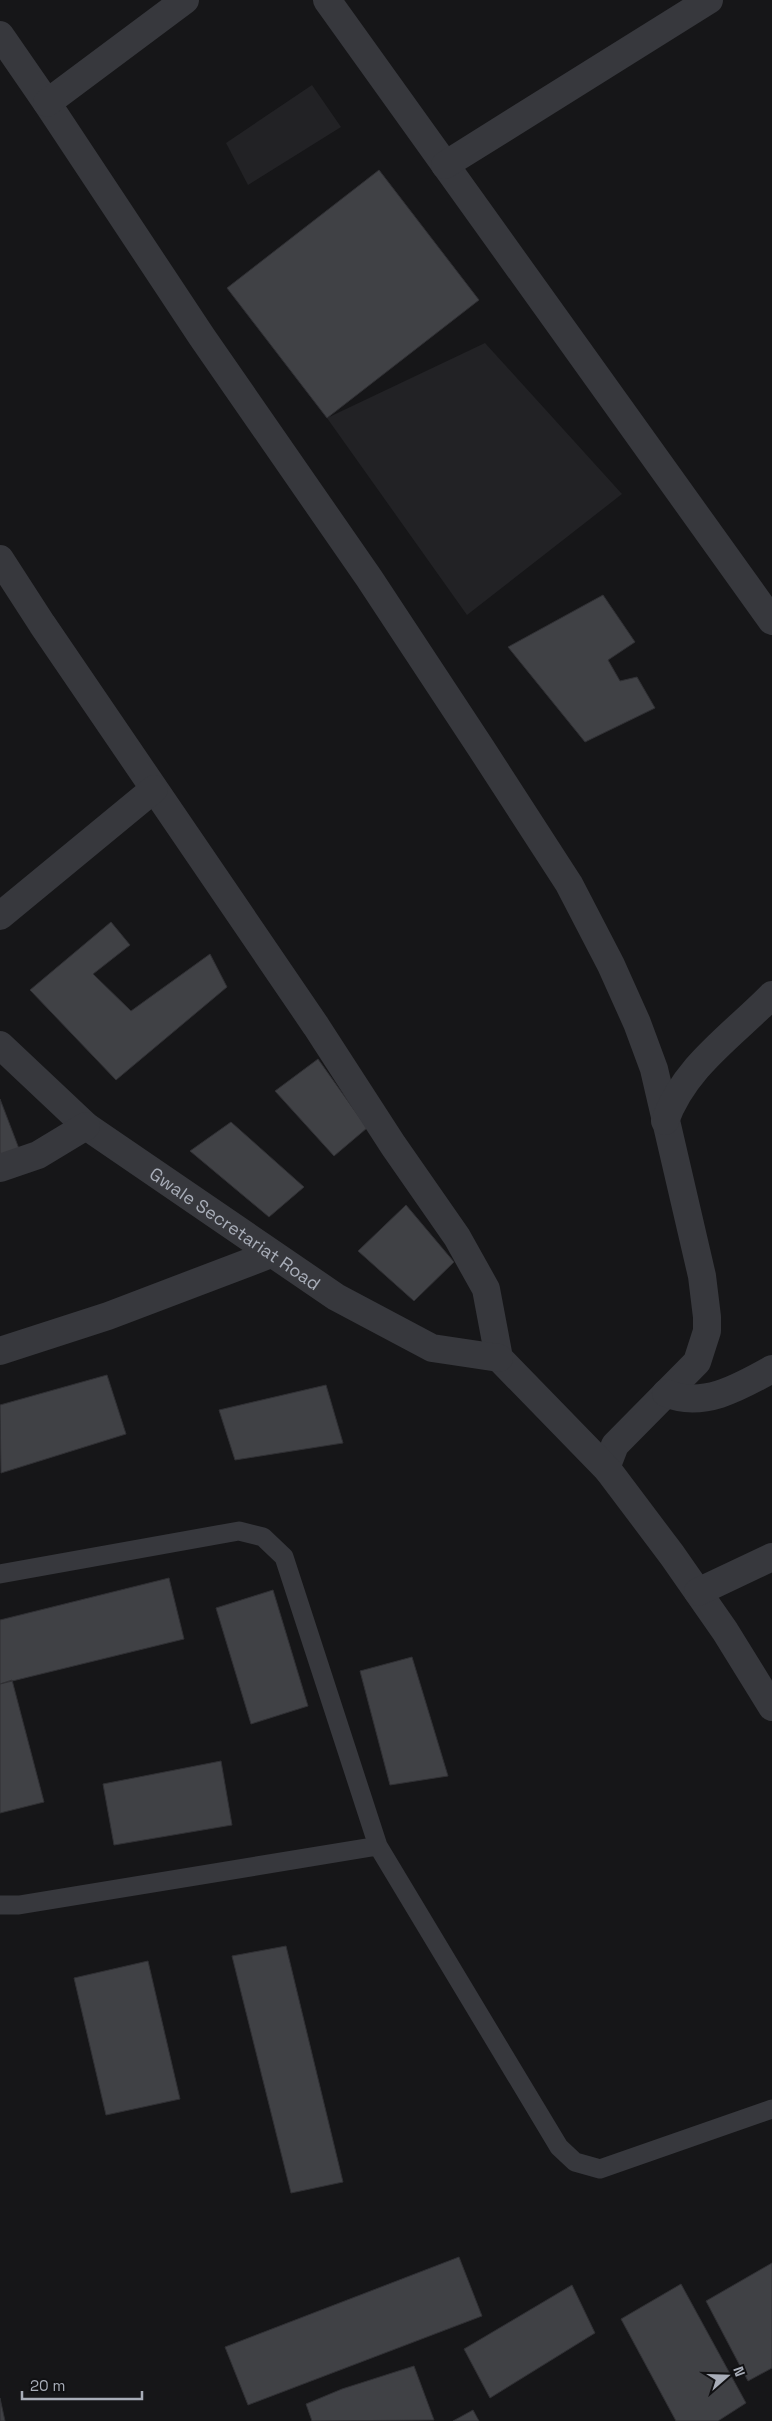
<svg xmlns="http://www.w3.org/2000/svg" width="772" height="2421" font-family="'Space Grotesk',sans-serif">
<style>
.built{fill:#222225}
.building{fill:#404145;stroke:#303034}
.lines{fill:none;stroke-linecap:round;stroke-linejoin:round}
.service{stroke:#37383d;stroke-width:19}
.minor{stroke:#37383d;stroke-width:28}
.labels{text-anchor:middle;dominant-baseline:central;stroke-width:4.5;stroke-linejoin:round;paint-order:stroke}
.street-label{font-size:18px;fill:#a8adb8;stroke:#111113}
</style>
<rect width="100%" height="100%" fill="#161618"/>
<path class="built" d="M312 85 341 127 248 185 226 143Z
M485 343 622 494 467 615 327 418Z"/>
<path class="building" d="M379 170 479 300 327 418 227 288Z
M603 595 635 642 608 660 620 681 637 677 655 708 585 742 508 647Z
M111 922 130 945 93 974 131 1011 210 954 227 987 116 1080 30 990Z
M318 1059 367 1128 334 1156 275 1091Z
M0 1099 21 1154 0 1161Z
M231 1122 304 1187 269 1217 190 1151Z
M406 1205 454 1262 414 1301 358 1251Z
M107 1375 126 1434 1 1473 0 1405Z
M326 1385 343 1443 235 1460 219 1410Z
M169 1578 184 1639 0 1684V1620Z
M273 1590 308 1706 251 1724 216 1608Z
M412 1657 448 1776 390 1785 360 1671Z
M12 1680 44 1802 0 1813V1684Z
M221 1761 232 1825 114 1845 103 1784Z
M286 1946 343 2182 291 2193 232 1956Z
M148 1961 180 2099 106 2115 74 1978Z
M459 2257 482 2316 248 2405 225 2347Z
M772 2263V2368L748 2381 706 2301Z
M681 2284 746 2403 718 2421H676L621 2319Z
M572 2285 595 2333 490 2398 464 2349Z
M414 2366 434 2420 312 2421 306 2404 342 2389Z
M0 2398 5 2421H0Z
M473 2410 479 2421H453Z"/>
<g class="lines">
<path class="service" d="M0 1574 239 1531 263 1537 284 1557 378 1846 559 2147 575 2162 600 2169 772 2109
M0 1905H19L378 1846"/>
<g class="minor">
<path d="M327 0 772 621"/>
<path d="M0 35 47 103 202 337 369 578 481 748 569 884 611 965 637 1023 654 1069 702 1276 707 1317V1331L697 1362 615 1445 608 1463V1470"/>
<path d="M47 103 185 0"/>
<path d="M445 165 709 0"/>
<path d="M0 559 42 624 316 1026 393 1145 457 1237 486 1289 499 1358 608 1470 672 1555 725 1631 772 1707"/>
<path d="M0 916 154 789"/>
<path id="s1" d="M0 1045 86 1126 336 1297 432 1348 499 1358"/>
<path d="M665 1121C684 1067 733 1035 772 995"/>
<path d="M0 1168 38 1155 86 1126"/>
<path d="M0 1351 108 1316 271 1254"/>
<path d="M666 1393C702 1409 740 1387 772 1369"/>
<path d="M698 1592 772 1557"/>
</g>
</g>
<g class="labels">
<g class="street-label">
<text stroke="none"><textPath href="#s1" startOffset="299">Gwale Secretariat Road</textPath></text>
</g>
</g>
<g transform="translate(727 2376) rotate(70)" stroke="#111113" stroke-width="4" paint-order="stroke">
<path d="M0-4L9 19L0 12L-9 19Z" fill="#a8adb8"/>
<text y="-8" font-size="14" font-weight="bold" text-anchor="middle" fill="#a8adb8">N</text>
</g>
<path d="M22 2391v8h120v-8" fill="none" stroke="#a8adb8" stroke-width="2.5"/>
<text x="30" y="2391" font-size="15" fill="#a8adb8" stroke="#111113" stroke-width="4" paint-order="stroke">20 m</text>
</svg>
